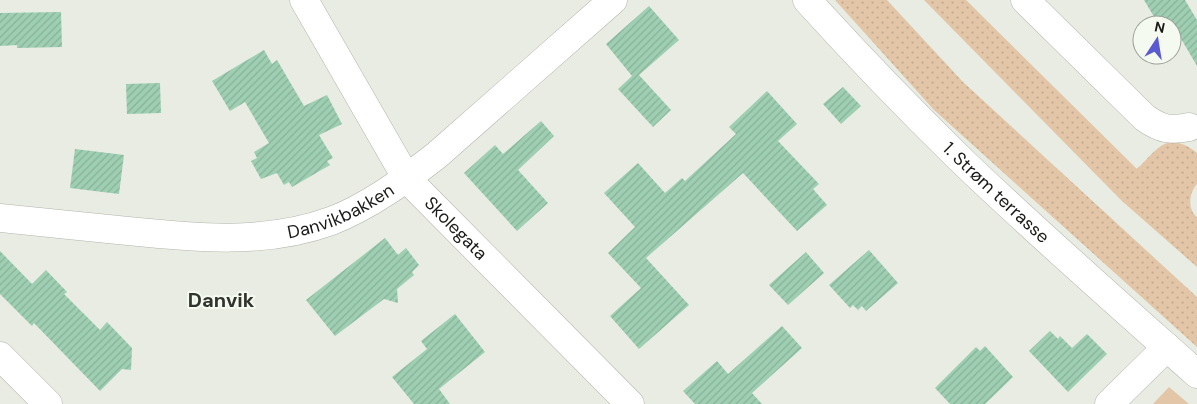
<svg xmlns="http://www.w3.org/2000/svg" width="1197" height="404" font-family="'DM Sans',sans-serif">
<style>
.green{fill:url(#green-dots)}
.pitch{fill:#e3c6a7}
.building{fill:url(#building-hatch)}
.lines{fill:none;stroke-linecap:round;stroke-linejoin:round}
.minor-casing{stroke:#b1b5ad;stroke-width:29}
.secondary-casing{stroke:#b1b5ad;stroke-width:29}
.minor{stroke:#fff;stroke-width:28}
.secondary{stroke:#fff;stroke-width:28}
.labels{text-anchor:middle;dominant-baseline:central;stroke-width:4;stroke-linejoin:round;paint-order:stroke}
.street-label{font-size:18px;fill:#1a1b18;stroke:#f5faf1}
.quarter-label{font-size:20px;font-weight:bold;fill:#31342d;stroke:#f5faf1}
</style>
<defs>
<pattern id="green-dots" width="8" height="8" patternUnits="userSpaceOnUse" patternTransform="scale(1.25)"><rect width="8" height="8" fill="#e3c6a7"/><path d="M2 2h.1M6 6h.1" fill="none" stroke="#c2aa8f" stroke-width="1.8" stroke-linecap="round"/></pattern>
<pattern id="building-hatch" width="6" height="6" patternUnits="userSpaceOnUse" patternTransform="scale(1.25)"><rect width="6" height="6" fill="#9ecfb3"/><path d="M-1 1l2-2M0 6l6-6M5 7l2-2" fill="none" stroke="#88b199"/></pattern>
</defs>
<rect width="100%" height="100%" fill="#e8ece3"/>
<path class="green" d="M835 0H887L963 82 1197 297V347L934 110Z
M924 0H966L1137 169C1157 150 1167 129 1197 153V184C1189 193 1187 209 1197 217V267L1122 201Z"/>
<path class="pitch" d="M1169 387 1189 404H1153Z"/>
<path class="building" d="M1144 0H1185L1197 20V66L1173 25H1159Z
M649 6 679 40 639 75 671 110 653 127 618 89 632 76 606 44Z
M61 12 62 47 17 48V45L0 46V13Z
M264 50 272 64 277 60 304 106 327 95 342 124 319 135 333 158 327 161 330 165 292 187 289 182 284 185 277 173 261 179 251 161 257 158 254 152 269 143 245 102 230 111 212 81Z
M160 83 161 113 127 114 126 84Z
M843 87 861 106 841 124 823 104Z
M767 91 797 124 778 141 819 184 813 189 827 205 797 231 743 173 646 258 689 305 639 349 610 316 641 288 608 253 635 227 604 193 638 163 665 193 682 178 685 181 736 134 729 127Z
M541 121 554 136 518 170 548 203 517 231 464 173 495 145 503 154Z
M75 149 124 155 119 194 70 188Z
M385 238 398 255 406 248 419 265 412 272 414 275 397 289 398 303 384 299 335 336 306 300Z
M869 250 898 283 866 311 862 306 858 310 853 305 850 308 829 285Z
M0 251 32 284 46 270 67 292 64 294 100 330 107 322 132 348 131 370 122 369 100 391 34 323 32 326 0 294Z
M806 252 824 273 788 305 769 285Z
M455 314 485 352 439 389 450 404H414L392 377 427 349 421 341Z
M782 326 802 348 752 393 762 404H695L683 391 717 361 728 374Z
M1050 331 1058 339 1060 336 1072 348 1087 334 1107 354 1068 392 1029 351Z
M985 346 1013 377 985 404H950L935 388 976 347 980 351Z"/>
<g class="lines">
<defs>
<g id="minor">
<path id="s1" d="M304 0 407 179 630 404"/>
<path id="s2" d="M807 0C856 54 907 107 959 158 1036 232 1117 303 1197 374"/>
<path d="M1025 0 1145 118C1161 129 1170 131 1189 127"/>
<path id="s3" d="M0 218C43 222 85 227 128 231 196 238 265 245 331 221 368 207 405 180 437 155L613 0"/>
<path d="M1109 404 1167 347"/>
</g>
<path id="secondary" d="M0 356 48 404"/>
</defs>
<use href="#minor" class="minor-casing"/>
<use href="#secondary" class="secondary-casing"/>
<use href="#minor" class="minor"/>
<use href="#secondary" class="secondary"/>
</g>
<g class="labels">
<g class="street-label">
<text stroke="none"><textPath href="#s2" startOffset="270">1. Strøm terrasse</textPath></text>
<text stroke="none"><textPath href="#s3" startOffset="346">Danvikbakken</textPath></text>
<text stroke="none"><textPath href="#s1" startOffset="276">Skolegata</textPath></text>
</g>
<g class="quarter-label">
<text x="221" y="300">Danvik</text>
</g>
</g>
<g transform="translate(1157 40) rotate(12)"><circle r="24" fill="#f5faf1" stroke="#9da19a"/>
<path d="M0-4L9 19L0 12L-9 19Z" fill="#5a5ad2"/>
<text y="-8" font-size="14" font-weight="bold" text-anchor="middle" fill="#1a1b18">N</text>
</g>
</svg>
